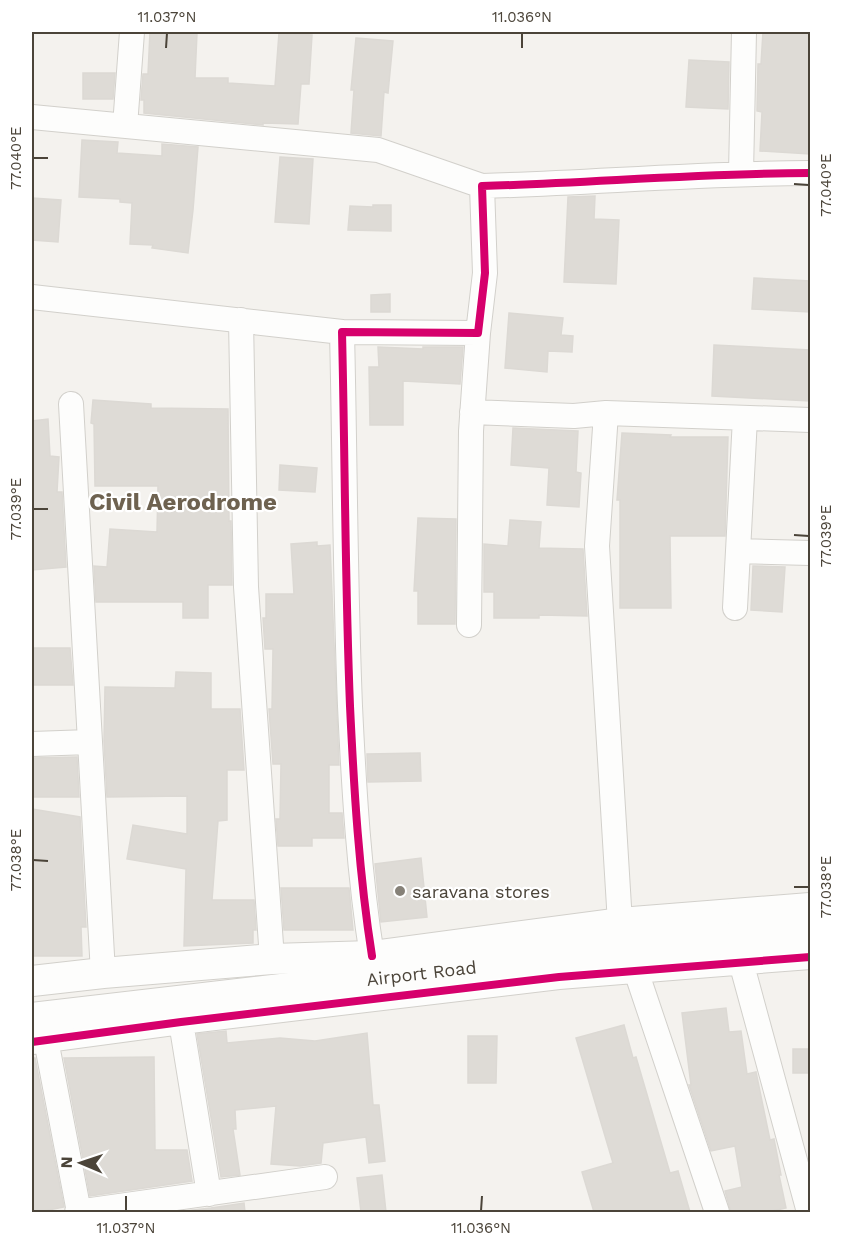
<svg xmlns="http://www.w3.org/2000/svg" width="842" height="1244" font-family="'Work Sans',sans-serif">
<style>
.building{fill:#dedbd6;stroke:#dcd9d4;stroke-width:1.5}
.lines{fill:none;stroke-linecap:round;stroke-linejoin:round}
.minor-casing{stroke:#d2d0cb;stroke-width:26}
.tertiary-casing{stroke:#d2d0cb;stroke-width:32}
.minor{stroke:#fdfdfc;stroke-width:24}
.tertiary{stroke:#fdfdfc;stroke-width:30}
.cycleway-casing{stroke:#fff;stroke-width:11}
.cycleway{stroke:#d6006c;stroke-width:8}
.ticks{fill:none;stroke:#4b4439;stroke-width:2}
.poi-dot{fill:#868178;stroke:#fff;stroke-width:2}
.labels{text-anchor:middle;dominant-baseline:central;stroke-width:4.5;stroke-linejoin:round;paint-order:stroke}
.poi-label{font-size:18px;fill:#4b4439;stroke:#fff;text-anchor:start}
.street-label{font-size:18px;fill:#4b4439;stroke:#fff}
.district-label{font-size:24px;font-weight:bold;fill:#6e6250;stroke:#fff}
.neatline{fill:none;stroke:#4b4439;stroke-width:2}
.ticks-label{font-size:15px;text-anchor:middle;fill:#4b4439}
</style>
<rect width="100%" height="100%" fill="#f4f2ee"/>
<path class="building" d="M150 32 197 33 195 78H228V83L275 86 279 33 312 35 309 84H301L298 124 263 123V125L144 113V100H141L143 74H148Z
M763 32H810V154L760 151 762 112 757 111 758 64H761Z
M356 38 393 41 388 93 384 92 381 136 351 133 354 90H351Z
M689 60 729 62 728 109 686 107Z
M83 73H115L113 99H83Z
M82 140 118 142 117 153 162 156V144L198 147 193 210 188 253 152 248 153 245 130 244 132 203 120 202V199L79 197Z
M280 157 313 159 309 224 275 222Z
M595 196 594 219 619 220 616 284 564 282 568 197Z
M32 198 61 200 58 242 32 240Z
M373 205H391V231L348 230 350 206 373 207Z
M754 278 810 281V312L752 309Z
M390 294V312H371V295Z
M509 313 563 318 561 335 573 336 572 352 548 351 547 372 505 368Z
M714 345 810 350V401L712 396Z
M378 347 423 349V347H463L460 384 403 381V425H370L369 367H379Z
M93 400 151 404V408L228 409 229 521H231L232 585H208V618H183V602H96L94 566 107 567 110 529 157 532 158 486H95L94 424 91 423Z
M48 419 50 456 59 457 57 492H62L66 567 32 570V421Z
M513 428 578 431 576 472 581 473 579 507 547 505 549 468 511 465Z
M622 433 671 435 670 437H728L725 536H670L671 608H620V500H617Z
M280 465 317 468 315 492 279 490Z
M418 518 456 519 455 624H418V591H414Z
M510 520 541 522 539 548 583 549 587 616 539 615V618H494V592H484V544L508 546Z
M317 542V546L330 545 339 765H329V813H342L344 838H312V846H278L276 819H280L281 764H273L269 709H272L273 649H265L263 618H266V594H294L291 544Z
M753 566 785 567 782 612 751 610Z
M32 648H70L73 685H32Z
M176 672 211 673V709H240L244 770H227V820L218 821 212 900H254L256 930H253V943L184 946 186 869 127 859 133 825 187 834V796L107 797 104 741 105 687 175 688Z
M420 753 421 781 368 782 367 754Z
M77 757 79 797H32V758Z
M32 809 80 817 86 927H81L82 956H32Z
M421 858 427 917 381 922 375 864Z
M281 888H349L353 930H284Z
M726 1008 729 1032 741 1031 747 1074 756 1072 770 1140 774 1139 781 1175H779L786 1208 768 1212H731L725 1191 742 1187 735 1146 711 1151 689 1085H691L682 1013Z
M624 1025 633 1058 636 1057 670 1173 678 1171 690 1212H594L582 1172 613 1163 576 1038Z
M226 1031 227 1043 280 1038 315 1041 367 1033 373 1105H379L385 1161 369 1163 366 1137 323 1143 321 1163 300 1166 271 1164 276 1106 235 1110 236 1129H233L240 1175 221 1177 197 1034Z
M468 1036H497L496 1083H468Z
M793 1049H810V1073H793Z
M154 1057 155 1150H187L192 1181 90 1196 64 1058Z
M32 1058H35L64 1207 39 1212H32Z
M382 1175 386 1212H361L357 1178Z
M244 1203 245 1212H175L211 1208Z"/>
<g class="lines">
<defs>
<path id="minor" d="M32 117 378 150 482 186
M125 126 132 32
M741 173 744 32
M32 297 342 332
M241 320 246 587 272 959
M71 404 103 973
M472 412 574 416 606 413
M738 551 810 553
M735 608 745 418
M469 625 471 431 478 333
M32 744 90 742
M620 923 597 546 606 413 810 420
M372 956C359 874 354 790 350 706 345 582 345 457 342 332L478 333 485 273 482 186C591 183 701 173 810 173
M741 962 809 1212
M636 971 717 1212
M181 1022 209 1194
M46 1040 79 1212
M32 1042 181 1022 559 977 810 957
M77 1212 325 1177"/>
<g id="tertiary">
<path d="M32 981 103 973 272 959 372 956 620 923 810 908"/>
<path id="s1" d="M32 1018 512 962 710 940 810 933"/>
</g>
</defs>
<use href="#minor" class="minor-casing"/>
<use href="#tertiary" class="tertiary-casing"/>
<use href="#minor" class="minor"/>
<use href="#tertiary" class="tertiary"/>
<defs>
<path id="cycleway" d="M372 956C359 874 354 790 350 706 345 582 345 457 342 332L478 333 485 273 482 186C591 183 701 173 810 173
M32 1042 181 1022 559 977 810 957"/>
</defs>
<use href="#cycleway" class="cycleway-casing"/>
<use href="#cycleway" class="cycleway"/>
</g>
<path class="ticks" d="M166 48 167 33M522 48V33M33 158H48M794 184 809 185M33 509H48M794 535 809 536M33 860 48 861M794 887H809M126 1211V1196M481 1211 482 1196"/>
<circle class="poi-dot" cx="400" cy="891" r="6"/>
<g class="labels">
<g class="poi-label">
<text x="412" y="891">saravana stores</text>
</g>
<g class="street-label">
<text stroke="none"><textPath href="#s1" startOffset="392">Airport Road</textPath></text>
</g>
<g class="district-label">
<text x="183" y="502">Civil Aerodrome</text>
</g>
</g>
<rect width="842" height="1244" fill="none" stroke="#ffffff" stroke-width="66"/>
<g transform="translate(81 1163) rotate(272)" stroke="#ffffff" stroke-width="4.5" paint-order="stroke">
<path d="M0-4.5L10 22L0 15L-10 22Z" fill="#4b4439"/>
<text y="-9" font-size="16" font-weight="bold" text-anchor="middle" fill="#4b4439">N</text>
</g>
<rect x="33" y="33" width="776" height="1178" class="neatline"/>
<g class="ticks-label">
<text x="167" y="22">11.037°N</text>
<text x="522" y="22">11.036°N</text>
<text transform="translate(16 158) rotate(-90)" y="5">77.040°E</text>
<text transform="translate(826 185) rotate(-90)" y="5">77.040°E</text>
<text transform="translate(16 509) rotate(-90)" y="5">77.039°E</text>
<text transform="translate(826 536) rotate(-90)" y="5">77.039°E</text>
<text transform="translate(16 860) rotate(-90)" y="5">77.038°E</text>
<text transform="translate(826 887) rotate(-90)" y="5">77.038°E</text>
<text x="126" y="1233">11.037°N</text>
<text x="481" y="1233">11.036°N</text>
</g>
</svg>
